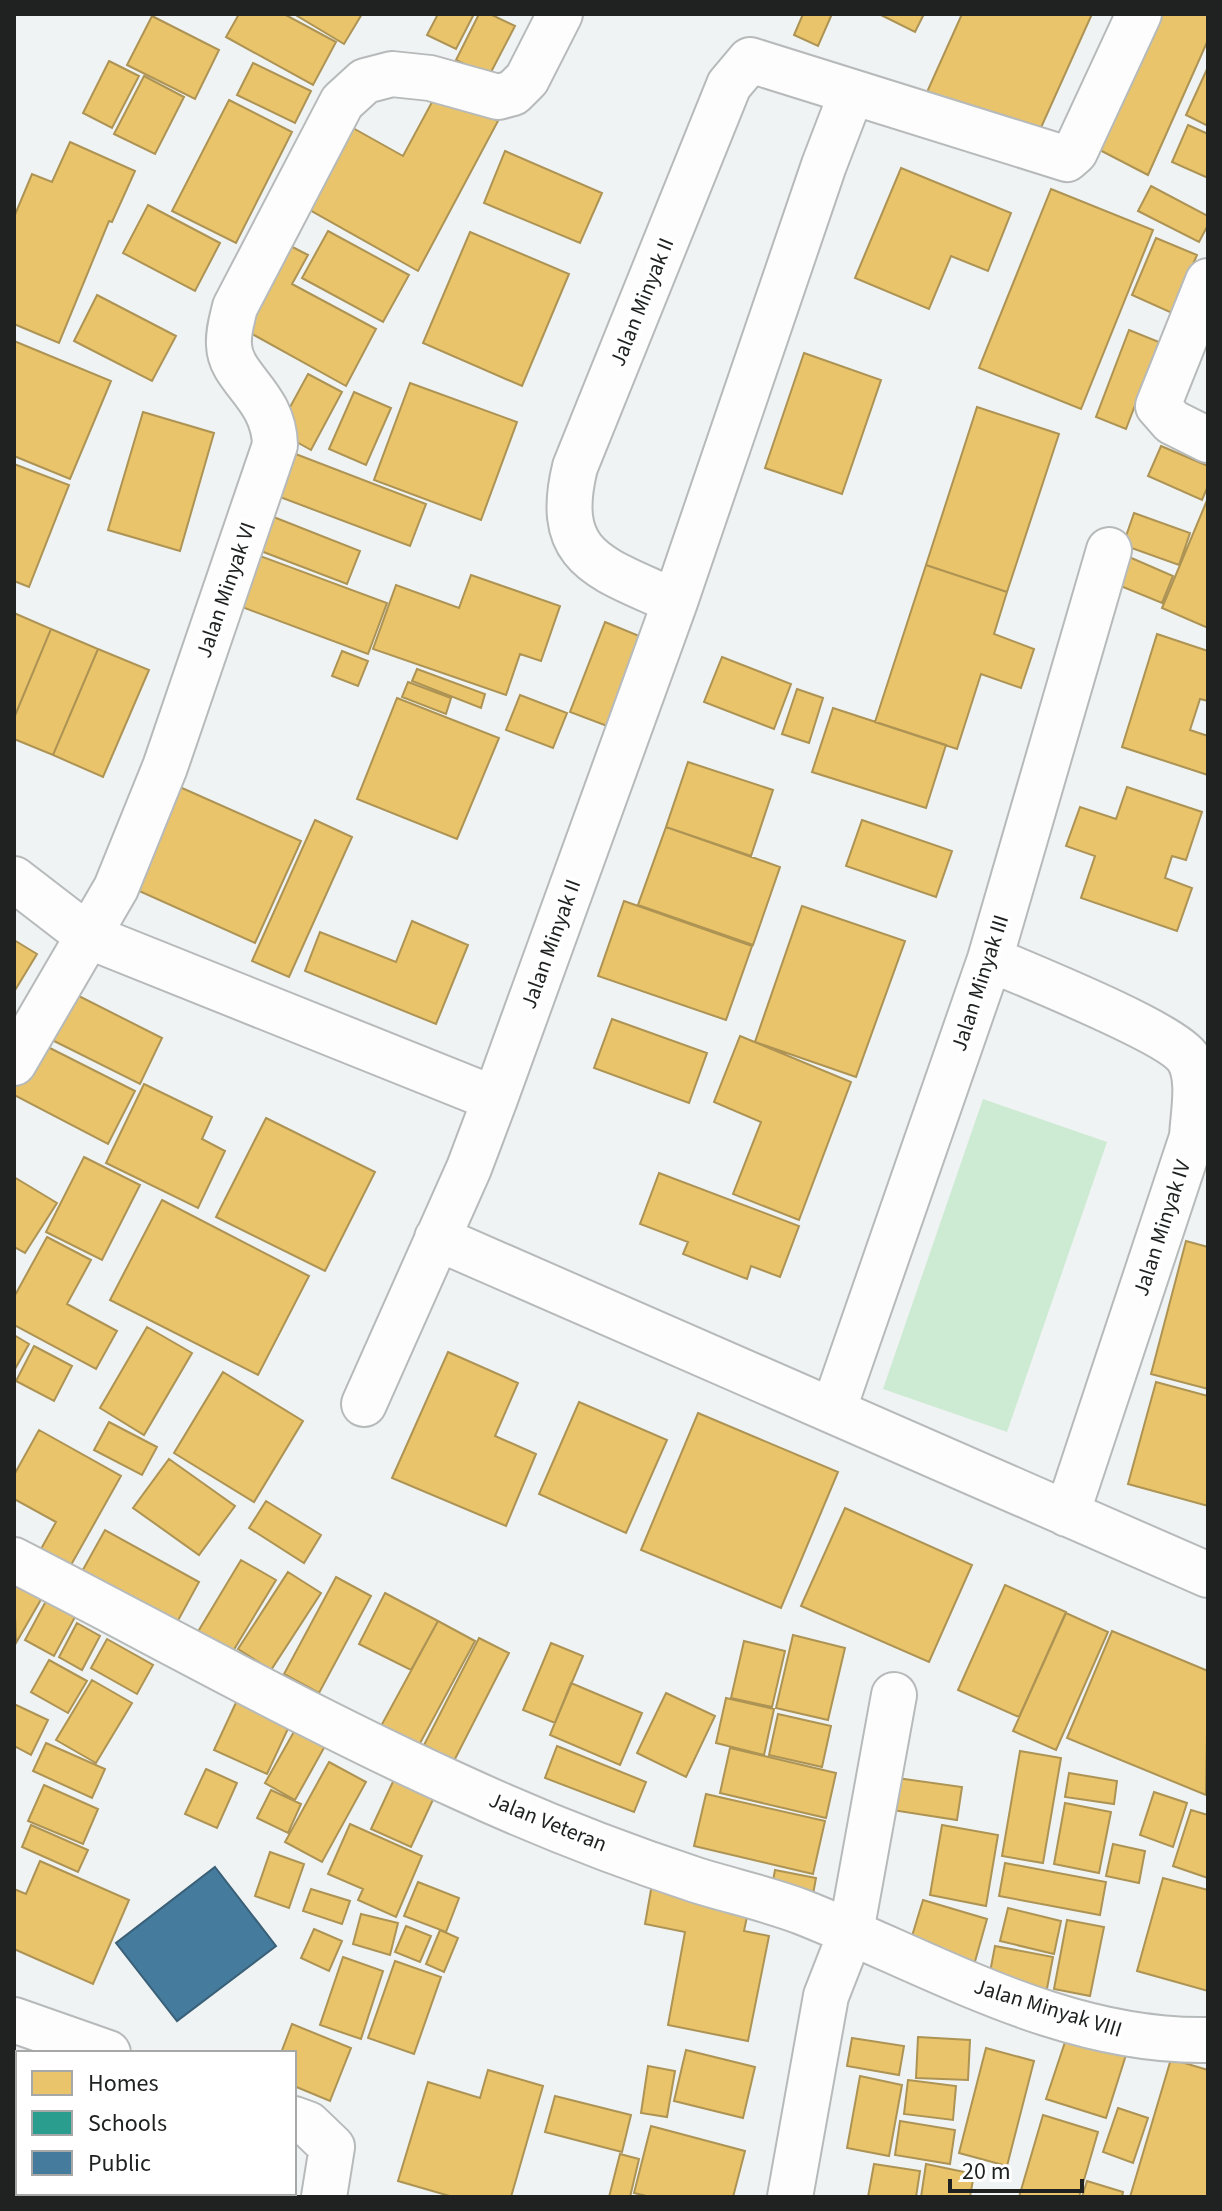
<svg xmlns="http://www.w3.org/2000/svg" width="1222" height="2211" font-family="'Source Sans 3',sans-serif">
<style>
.green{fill:#cdead3}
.homes{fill:#e9c46a;stroke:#ad9354;stroke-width:2}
.schools{fill:#2a9d8f;stroke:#27786e;stroke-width:2}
.public{fill:#457b9d;stroke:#3a6078;stroke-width:2}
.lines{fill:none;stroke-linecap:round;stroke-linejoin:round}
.street-casing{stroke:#b7baba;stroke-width:48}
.street{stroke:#fdfdfd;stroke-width:44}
.labels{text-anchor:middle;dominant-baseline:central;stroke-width:8;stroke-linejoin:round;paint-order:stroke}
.street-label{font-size:22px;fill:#202222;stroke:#fff}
</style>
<rect width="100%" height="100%" fill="#eff3f3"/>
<path class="green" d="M983 1099 1107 1142 1007 1432 883 1389Z"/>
<path class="homes" d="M239 14H284L336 42 313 85 226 37Z
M294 14H362L344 44Z
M438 14H474L456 49 427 35Z
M479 14H490L515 26 489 76 456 60Z
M803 14H832L818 46 794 35Z
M879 14H924L915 32Z
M962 14H1092L1035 141 927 92Z
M1152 14H1208V40L1148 175 1092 146Z
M152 16 219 50 195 99 127 65Z
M109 61 139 76 112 128 83 113Z
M253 63 311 91 295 123 237 95Z
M1208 67V126L1186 115Z
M144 76 184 97 155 154 114 134Z
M439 89 498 121 418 271 301 205 344 123 403 156Z
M229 100 292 132 236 243 172 211Z
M1188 125 1208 134V178L1172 162Z
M70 142 135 171 112 222 109 221 59 343 14 324V217L32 174 52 182Z
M505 151 602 193 580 243 484 203Z
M901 168 1011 213 988 271 951 256 929 309 855 278Z
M1151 186 1208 216V225L1199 242 1138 211Z
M1051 189 1153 230 1081 409 979 368Z
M148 205 220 243 195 291 123 253Z
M328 231 409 275 383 322 302 278Z
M470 232 569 274 522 386 423 343Z
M1156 238 1197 255 1172 313 1132 295Z
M277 239 308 255 292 284 376 329 346 386 236 325Z
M97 295 176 336 152 381 74 341Z
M1129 330 1159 342 1126 429 1096 417Z
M14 341 111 381 70 479 14 456Z
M804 353 881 380 842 494 765 468Z
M308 374 342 392 311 450 277 431Z
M410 383 517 422 481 520 374 480Z
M354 392 391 408 366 465 329 449Z
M977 407 1059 434 1007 592 926 565Z
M143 412 214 433 180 551 108 530Z
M1161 446 1208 466V486L1202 500 1148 476Z
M280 448 426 504 410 546 264 491Z
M14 464 69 485 29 587 14 581Z
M1208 498V628L1162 608Z
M1134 513 1190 533 1179 565 1123 545Z
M266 514 360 551 347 584 253 548Z
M244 550 387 603 368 654 226 601Z
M1113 550 1173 576 1162 603 1101 578Z
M926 565 1007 592 994 634 1034 649 1021 688 981 674 957 749 875 722Z
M471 575 560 606 541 661 520 654 506 695 373 649 396 585 459 608Z
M14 613 51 629 14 718Z
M605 622 649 640 615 729 570 712Z
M51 629 98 649 53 755 14 739V718Z
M1157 634 1208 651V701L1200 699 1190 730 1208 736V775L1122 747Z
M98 649 149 670 103 777 53 755Z
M342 651 368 661 358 686 332 676Z
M722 657 791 684 774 729 704 702Z
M417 669 485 694 481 708 412 681Z
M408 682 451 698 446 714 402 697Z
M797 689 823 698 809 743 782 734Z
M520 695 567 713 553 748 506 730Z
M397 698 499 738 457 839 357 799Z
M833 708 946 745 926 808 812 772Z
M688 762 773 790 751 856 666 827Z
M173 784 301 841 255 943 128 886Z
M1127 787 1202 812 1186 860 1172 856 1165 878 1192 888 1177 931 1081 898 1095 856 1066 846 1080 807 1116 819Z
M315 820 352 837 289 977 252 961Z
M862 820 952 851 936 897 846 866Z
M666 827 780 867 753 945 638 905Z
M624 901 752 946 726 1020 598 976Z
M802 906 905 941 856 1077 755 1042Z
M412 921 468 945 436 1024 305 971 320 932 396 962Z
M14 940 37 954 14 992Z
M63 988 162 1038 140 1084 40 1034Z
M612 1019 707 1053 689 1103 594 1068Z
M740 1036 851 1082 799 1220 733 1194 761 1122 714 1102Z
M34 1040 135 1091 108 1144 14 1095V1079Z
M144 1084 212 1117 202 1139 225 1151 198 1208 106 1163Z
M266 1118 375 1172 325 1271 216 1217Z
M84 1157 140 1185 102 1260 46 1232Z
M659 1173 799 1226 780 1277 751 1266 747 1279 683 1254 688 1242 640 1224Z
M14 1177 57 1203 25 1253 14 1247Z
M162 1200 309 1276 258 1375 110 1300Z
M47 1237 91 1260 67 1304 117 1331 96 1369 14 1325V1297Z
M1186 1241 1208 1247V1389L1151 1374Z
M147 1327 192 1353 144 1435 100 1408Z
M14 1335 29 1344 14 1371Z
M34 1346 72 1366 54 1401 16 1381Z
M448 1352 518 1383 495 1436 536 1454 506 1526 392 1478Z
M223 1372 303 1421 254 1502 174 1453Z
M1156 1382 1208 1396V1506L1128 1484Z
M579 1402 667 1440 626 1533 539 1494Z
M698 1413 838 1472 781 1608 641 1550Z
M109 1422 157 1447 142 1475 94 1450Z
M39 1430 121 1476 62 1581 32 1565 56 1522 14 1499V1475Z
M169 1459 235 1506 199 1555 133 1508Z
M266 1501 321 1535 304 1563 249 1528Z
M845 1508 972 1565 929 1662 801 1606Z
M105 1530 199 1582 175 1626 80 1575Z
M241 1560 276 1580 224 1666 190 1645Z
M288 1572 321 1593 271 1670 238 1649Z
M336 1577 371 1596 319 1693 284 1674Z
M18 1581 43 1596 16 1643 14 1588Z
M1005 1585 1066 1612 1019 1717 958 1690Z
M385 1593 438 1621 411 1670 359 1644Z
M46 1601 75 1617 54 1656 25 1640Z
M1066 1613 1108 1632 1056 1750 1013 1731Z
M438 1621 475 1641 418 1747 381 1726Z
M77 1623 100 1636 82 1670 59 1657Z
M1112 1631 1208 1671 1206 1795 1067 1738Z
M793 1635 845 1648 828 1720 776 1708Z
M479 1638 509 1653 454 1761 424 1745Z
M107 1639 153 1665 137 1694 91 1668Z
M744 1641 785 1651 772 1707 731 1698Z
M551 1643 583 1656 555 1723 523 1710Z
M49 1660 87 1681 68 1713 31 1692Z
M92 1680 132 1703 96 1763 56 1740Z
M571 1683 642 1713 620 1765 550 1735Z
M666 1693 715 1716 686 1777 637 1753Z
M239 1696 292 1720 267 1774 214 1750Z
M726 1698 774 1709 764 1755 716 1743Z
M14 1704 48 1720 31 1755 14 1746Z
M778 1714 831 1726 822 1767 769 1755Z
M300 1721 330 1737 295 1800 265 1783Z
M46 1743 105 1769 92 1798 33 1771Z
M557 1746 646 1782 634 1812 545 1778Z
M730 1748 836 1773 826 1818 720 1793Z
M1020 1751 1061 1758 1043 1863 1002 1856Z
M329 1762 366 1782 322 1862 285 1842Z
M206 1769 237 1783 217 1828 185 1814Z
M397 1773 437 1791 411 1847 371 1829Z
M1069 1773 1117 1781 1114 1804 1065 1797Z
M897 1778 962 1787 957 1820 892 1810Z
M44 1785 98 1809 83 1844 28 1821Z
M271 1790 301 1804 288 1833 257 1818Z
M1154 1792 1187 1803 1173 1847 1140 1835Z
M706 1794 825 1821 813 1874 694 1846Z
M1065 1803 1111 1812 1099 1873 1054 1864Z
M1191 1810 1208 1815V1878L1173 1866Z
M350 1824 422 1856 396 1917 358 1900 363 1889 328 1874Z
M31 1825 88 1850 78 1872 22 1847Z
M942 1825 998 1835 986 1906 930 1895Z
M1113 1844 1145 1851 1139 1883 1106 1876Z
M270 1852 304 1864 289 1908 255 1896Z
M40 1861 129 1900 93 1984 14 1949V1889L26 1894Z
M1005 1863 1106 1882 1100 1915 999 1896Z
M775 1870 816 1878 811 1905 770 1897Z
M1163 1878 1208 1890V1991L1137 1971Z
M418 1882 459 1898 446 1932 404 1916Z
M652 1884 750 1902 744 1931 769 1936 748 2041 668 2025 685 1932 645 1924Z
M311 1889 350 1901 342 1924 303 1911Z
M923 1900 987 1919 974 1965 909 1946Z
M1008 1908 1061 1921 1054 1954 1000 1941Z
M361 1914 398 1923 390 1955 353 1944Z
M1067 1920 1104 1927 1090 1996 1054 1989Z
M406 1926 431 1936 420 1962 395 1952Z
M314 1929 342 1941 329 1971 301 1958Z
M440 1930 458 1938 444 1972 426 1964Z
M995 1946 1053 1957 1045 1999 987 1988Z
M343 1957 383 1971 361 2039 320 2025Z
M395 1961 441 1977 414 2054 368 2038Z
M292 2024 351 2048 330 2101 294 2086V2053H281Z
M1067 2036 1126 2055 1106 2118 1046 2099Z
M918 2037 970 2040 968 2080 916 2078Z
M852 2038 904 2046 899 2075 847 2066Z
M986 2048 1034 2061 1007 2166 959 2153Z
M686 2050 755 2067 743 2118 674 2101Z
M1171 2059 1208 2070V2197H1130Z
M648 2066 675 2071 667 2117 641 2113Z
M488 2070 543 2086 511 2197H453L398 2181 428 2082 480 2098Z
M860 2076 902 2085 889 2156 847 2148Z
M908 2080 956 2086 953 2120 904 2114Z
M555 2096 631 2115 622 2152 545 2132Z
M1118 2108 1148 2118 1133 2163 1103 2152Z
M1043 2115 1098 2132 1079 2197H1019Z
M900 2121 955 2130 950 2164 895 2155Z
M651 2126 745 2151 733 2197H651L634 2193Z
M620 2154 639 2159 630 2197H609Z
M874 2164 920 2171 916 2197H868Z
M926 2164 974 2174 970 2197H921Z
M1087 2181 1123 2192 1122 2197H1082Z"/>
<path class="schools" d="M18 2132V2193H210L209 2197H14V2141Z"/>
<path class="public" d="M215 1867 276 1946 177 2021 116 1943Z"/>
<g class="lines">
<defs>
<path id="street" d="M1208 281 1158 406 1172 422 1208 440
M675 602C604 568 552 561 575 467L729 85 750 60 1067 159 1075 152 1139 14
M14 879 88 936 495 1099
M990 959C1027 975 1170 1032 1188 1058 1201 1079 1193 1114 1192 1137L1067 1514
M14 1063 116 888 165 767 275 445C274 395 230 379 229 345 228 332 232 320 235 307L342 102 365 81 392 74 430 78 498 97 513 93 527 79 560 14
M437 1238 1208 1575
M364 1404 469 1168 495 1099 675 602 824 165 852 92
M833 1411 990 959 1109 550
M14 1560C162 1636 309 1719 460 1787 536 1822 617 1854 696 1880 731 1891 768 1899 802 1912 933 1964 1063 2043 1208 2040
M14 2020 108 2053
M294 2119 308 2124 332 2147 324 2197
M790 2197 826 1996 851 1932 894 1695"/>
</defs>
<use href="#street" class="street-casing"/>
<use href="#street" class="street"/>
</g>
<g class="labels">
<g class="street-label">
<text transform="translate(642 302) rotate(-68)">Jalan Minyak II</text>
<text transform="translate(226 590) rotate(-71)">Jalan Minyak VI</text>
<text transform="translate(551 944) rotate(-70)">Jalan Minyak II</text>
<text transform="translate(980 983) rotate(-72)">Jalan Minyak III</text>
<text transform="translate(1162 1228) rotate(-72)">Jalan Minyak IV</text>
<text transform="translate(548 1822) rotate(22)">Jalan Veteran</text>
<text transform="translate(1048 2008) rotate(17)">Jalan Minyak VIII</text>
</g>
</g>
<rect width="1222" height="2211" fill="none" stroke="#202222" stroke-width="32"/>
<rect x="16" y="2051" width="280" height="144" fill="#ffffff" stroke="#a6a7a7" stroke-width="2"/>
<rect x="32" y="2071" width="40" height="24" fill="#e9c46a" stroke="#a6a7a7" stroke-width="2"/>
<text x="88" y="2091" font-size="24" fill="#202222">Homes</text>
<rect x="32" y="2111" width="40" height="24" fill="#2a9d8f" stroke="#a6a7a7" stroke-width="2"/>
<text x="88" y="2131" font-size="24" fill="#202222">Schools</text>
<rect x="32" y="2151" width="40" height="24" fill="#457b9d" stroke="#a6a7a7" stroke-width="2"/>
<text x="88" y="2171" font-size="24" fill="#202222">Public</text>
<path d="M950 2179v12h132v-12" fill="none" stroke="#202222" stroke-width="4"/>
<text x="962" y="2179" font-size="24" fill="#202222" stroke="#ffffff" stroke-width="6" paint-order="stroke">20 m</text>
</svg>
